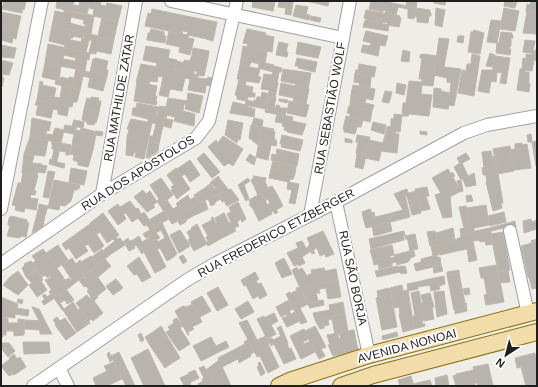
<svg xmlns="http://www.w3.org/2000/svg" width="538" height="387" font-family="Arial,sans-serif">
<style>
.building{fill:#b8b3ad;stroke:#bfb6ab;fill-rule:evenodd}
.lines{fill:none;stroke-linecap:round;stroke-linejoin:round}
.minor-casing{stroke:#a0a0a0;stroke-width:14}
.major-casing{stroke:#887212;stroke-width:18}
.minor{stroke:#fff;stroke-width:12}
.major{stroke:#f1dcaa;stroke-width:16}
.labels{text-anchor:middle;dominant-baseline:central;stroke-width:4;stroke-linejoin:round;paint-order:stroke}
.street-label{font-size:12px;fill:#1f1f1f;stroke:#fff}
</style>
<rect width="100%" height="100%" fill="#efede7"/>
<path class="building" d="M4 1H26L24 10 22 9V13L2 9Z
M57 1H74L73 5 79 6 80 1H90L87 14 56 8Z
M90 1H101L100 5 106 6 107 3 122 6 118 21 93 16 94 9 89 8Z
M253 1H275L273 11 252 7Z
M279 1H287L286 8 278 7Z
M287 1 293 2 291 15 285 14Z
M306 1H329L328 6Z
M371 1H381V2L383 3V1L416 8 414 19 408 18V9L398 7 396 15 385 13 386 11 383 10V12L369 9Z
M407 1H417L416 8 406 6Z
M434 1H446L445 5 434 3Z
M505 1H517L515 8 504 6Z
M531 1H537V14L526 12 527 4 530 5Z
M296 5 308 7 306 14 310 15 309 20 293 16Z
M416 8 430 10V13H431V16H429L428 23 417 22V17L415 16Z
M436 8 445 10 442 27 435 25Z
M504 8 519 11 515 31 500 29Z
M152 9 186 16 182 34 145 26 148 13 151 14Z
M64 10 87 15 85 24H83L84 20 71 17 70 23 85 27 84 33 52 26 55 11 64 13Z
M366 10 400 16 399 17 401 18 399 27 387 25 388 23 383 22 382 24 366 20 367 19 364 18Z
M1 12 21 16 18 29 1 26Z
M527 12 537 14V34L523 33Z
M87 14 94 16 91 34 84 33Z
M186 16 196 18 193 36 187 35 188 32 183 31Z
M311 16 321 18 320 22 310 20Z
M102 17 118 21 114 39 98 36Z
M196 18 206 20 203 38 193 36Z
M206 20 217 22 213 41 203 38Z
M365 20 389 25 388 31 363 27Z
M491 20 501 21 497 43 487 42Z
M1 26 18 29 16 39 13 38 12 43 1 40Z
M52 26 84 33 82 38 73 36V38H71L70 40 82 42 80 51 64 48 65 45 49 41Z
M151 29 164 32V36H166L165 43 147 40 148 33H150Z
M247 29 266 33 265 35 274 37 272 52 247 47 248 44 243 43Z
M474 30 484 33 480 54 468 52 471 32H473Z
M169 31 182 34 180 47 166 44Z
M366 31 388 36 385 46 363 41Z
M501 32 512 33V35H513V38H511V46H510L509 49H511L510 55 496 53 497 43H499Z
M84 33 114 39 111 54 96 51V54L89 53 92 40H89L86 52 80 51 82 38 84 39V36H83Z
M182 34 189 35 188 38 194 39 190 55 179 52Z
M458 36H464L463 43 457 42Z
M439 38 449 39 444 67 461 69 454 106 449 105 448 109 433 107 434 88 441 89V91L450 93 451 83 447 82V78L434 75Z
M525 40 535 41 533 51H536L535 55H532V53L523 52Z
M279 42 288 44 286 52 277 50Z
M298 42 321 47 318 58 296 54Z
M371 43 380 45 378 56 361 52 363 45 370 46Z
M48 44 80 51 76 69 45 63ZM64 55 76 58 75 61 63 59Z
M1 45 16 48 14 58 2 57Z
M146 46 170 50 168 58 177 60 175 70 156 67 157 63 143 60Z
M243 46 267 51 265 64 266 63 274 65 273 72 258 68 259 64 251 62 249 67 240 65Z
M193 48 209 51 208 58 192 55Z
M536 49H537V61L534 60Z
M277 50 288 52 287 57 276 55Z
M403 50 410 52 409 62 401 61Z
M80 51 90 53 89 60 87 59 85 71 76 69Z
M490 53 495 55 493 67 486 66Z
M423 54 437 56 433 86 422 85 421 94 432 95 429 116 409 114 408 116H402L403 103H406L409 81 422 82V79H419L422 58H420V55Z
M472 54 480 56 474 96 458 93 462 70 466 71 467 64H471Z
M526 54 535 55 532 71 525 70V72H529V84H530L529 92 517 90 520 69H522L523 58 526 59Z
M192 55 208 58 204 76 197 75V71H194V74L175 70 177 61 184 63V60L190 61Z
M495 56 510 58 506 84 500 83 502 73 497 72 496 82 491 81Z
M95 58 108 61 106 70H108L107 76 90 72 93 59H95Z
M297 58 317 62 315 72 298 68 299 66H295Z
M1 60 13 63 9 75 2 74Z
M45 63 61 66 59 80H60L61 77 69 79V77L74 78 72 88 55 84 56 80 42 77Z
M141 64 175 70 170 89 161 87 163 77 158 76 157 82 150 81 149 84 136 82Z
M359 64 376 67 374 77 355 74 356 70H358Z
M240 65 260 69 258 77H261L259 83 246 81 245 86 238 84 239 79H237Z
M274 66 282 68 281 72H279L277 83 271 81Z
M76 69 88 72 87 77 83 76 80 90 72 88Z
M283 69 311 73 308 89 295 86 296 84 281 81Z
M175 70 198 75V78L207 79 208 77 212 78 210 86 206 85 205 93 188 90 190 79 185 78 182 91 170 89Z
M482 70H493L489 93 478 91Z
M88 72 107 76 103 91 88 87 90 78 87 77Z
M1 73 3 74 2 77 4 78 2 87H1Z
M355 73 371 77 370 88 359 86 360 83 354 82Z
M264 74 272 75 269 90 261 89Z
M40 81 43 82 42 85 56 88 54 97 60 98 62 86 72 88 68 106 37 100Z
M271 81 278 83 275 98 268 96Z
M137 82 157 86 155 96H157L156 100 155 101H157L156 105 134 101Z
M281 83 309 89 306 104 293 101 294 98 279 95Z
M397 83 406 85 404 95 396 93Z
M238 84 253 87 252 93H255V97H248L247 100 254 102V100H256L257 97H261L262 92 269 94 266 109 245 105 246 101 237 99V96L235 95Z
M353 85 375 89 373 100 351 95Z
M161 87 170 89 168 97 159 95Z
M72 88 80 90 77 102H73L72 107 68 106Z
M385 91 392 92 389 103 382 102Z
M188 93 203 96 199 113 185 109 186 104H184L183 111 166 107 168 98 187 101Z
M351 95 366 98 365 103 374 105 372 111 350 106Z
M268 96 276 98 274 107 276 108V105L280 106 279 108H287L285 116 265 112Z
M91 97 99 98 98 101H101L99 112 84 109 87 98 91 99Z
M279 99 288 100 287 103 279 101Z
M37 100 69 106 67 116 58 114V110L53 109 51 118 36 115 38 105H35Z
M289 101 309 105 306 117 287 113Z
M233 102 246 105V106L255 109 254 117 230 113Z
M137 103 158 107 156 116 157 117 159 106 166 107 163 125 148 122V119L132 115 133 108H136Z
M349 106 372 111 370 122 350 117V114L347 113Z
M166 107 195 114 194 126 174 121 175 117 167 115 166 119 173 120 171 128 163 126Z
M84 109 99 112 96 123H94V125L87 124V122L82 120Z
M277 114 293 117 292 121 306 124 302 135 287 132V131L284 130 285 127 282 126 283 123 275 122Z
M394 114 402 115 400 132 396 131 395 133 399 134 397 153 381 151 387 127 391 126V119L394 118Z
M346 116 363 120 361 127H357L355 134 344 132V129H343Z
M32 118 51 122 49 131 47 130 45 137H46L47 134 53 135 55 128 64 130 61 143 30 137Z
M254 118 263 120 262 127 252 125Z
M131 119 152 123 148 141 127 137 129 129H127Z
M74 120 84 122 83 128 72 126Z
M228 120 243 123 240 140 238 139 237 143 225 135Z
M373 122 386 125 384 134 371 130Z
M156 124 163 125 159 144 149 142 150 136H153Z
M65 125 76 127V130L80 131 81 128 94 131 93 134H96L93 150 72 145 74 134 63 132Z
M251 125 262 127 258 145 249 138Z
M262 127 274 129 273 131 275 132 274 138H275V140L277 141 276 146 259 142Z
M95 131 103 132 102 136 96 135 94 134Z
M420 131 427 132V135L420 134Z
M531 134 532 142H528L527 135Z
M282 135 303 140 300 151 281 147 282 144H280Z
M357 135 370 137 363 169 355 167 357 154 356 153 358 143 356 142Z
M223 136 243 149 233 166 229 163 224 166 208 147 216 140 218 143Z
M30 137 48 140 45 156 24 154Z
M127 137 148 141 144 159 135 157 136 153 134 152 133 156 126 155Z
M345 138 352 140V143L345 142Z
M369 140 383 143 379 161 365 158Z
M52 141 61 143 57 161 52 160 54 149H52Z
M537 141V166H536L532 142Z
M149 142 159 144 158 151 147 158H146Z
M259 142 271 145 268 160 256 157Z
M61 143 71 145 69 155H66V152L59 151Z
M522 143V145L527 144 531 168 514 170 510 150 515 149V144Z
M72 145 93 150 88 167 78 165V162L73 160 74 155 70 154Z
M510 146 514 171 498 174 493 149Z
M277 149 299 154 297 166 271 160 272 154 276 155Z
M491 151 492 157 495 156 503 203H501L502 208 493 211 486 182H487L486 175H483L482 168 484 167 482 153V152Z
M204 153 220 172 212 178 197 159Z
M466 153 470 159 462 163 468 176 461 180 454 167 460 163 457 158Z
M24 154 34 156 32 163 42 164 41 165 47 166 45 173 38 172 37 176 22 173Z
M250 154 256 158 254 165 246 160Z
M50 159 57 161 56 166 49 164Z
M190 160 200 175 190 182 185 174 182 176 177 169Z
M273 161 296 166 295 174 271 169Z
M57 162 65 164 64 168 56 166Z
M71 168 87 171 84 185 69 182Z
M176 168 190 189 177 199 171 190 173 189 171 187 174 185 167 175Z
M271 169 295 174 293 179H290L289 182 269 178Z
M448 169 451 174 452 172 455 176 453 177 458 186 456 187 459 192 450 197 452 217 443 218 435 195 441 193 432 178Z
M48 171 55 172 53 179 47 178Z
M23 173 38 176 34 190 36 191 35 195 16 191 18 183H21Z
M474 173 476 185 466 187 463 179Z
M218 176 224 184 216 188 210 183Z
M253 176 266 178 265 182 268 188 272 186 277 194 283 206 276 210 278 212 275 214 273 211 271 212 267 205 270 203 268 199 265 201Z
M47 178 53 179 49 198 43 197Z
M161 178 173 195 167 200 173 209 178 206 176 204 178 202 185 211 169 219 157 201 159 199 150 185Z
M248 178 250 181 244 185 249 199 246 201 238 185Z
M254 178 272 214 259 221 252 207H251L249 204H251L249 200 258 195 251 180Z
M54 180 80 185 79 189 77 188V190H74L71 201 65 206 60 205 59 210 48 208Z
M461 180 463 191 459 192 456 188 459 187 457 181Z
M288 182 299 184 295 204 289 203 292 190 287 189Z
M210 184 215 189 211 191 207 186Z
M224 184 229 190 214 197 211 191Z
M208 186 214 196 200 203 194 195Z
M427 187 429 196H426L430 209 421 211 415 189Z
M231 189 239 200 227 206 224 201 222 202 219 194Z
M407 189 408 193 416 191 421 213 412 215 407 196H405L404 190Z
M143 190 146 194 150 191 157 202 153 205 155 207 147 212 134 197Z
M404 190 410 217 390 222 388 214 403 210 394 194Z
M16 191 31 194 30 198 38 199 36 210 25 208 24 212 15 210 16 206 12 205Z
M219 194 221 199 215 202V204L211 206 208 199Z
M188 195 190 200 196 196 200 203 185 211 178 202Z
M471 195 473 201 467 202 466 196Z
M130 201 136 209 138 208 141 214 144 212 154 227 150 230 147 225 144 226 138 218 132 222 126 213 124 214 120 207Z
M205 201 208 209 193 216 189 209Z
M238 202 246 219 242 222 241 219 237 222 239 226 234 228 227 214 231 212 229 207Z
M39 204 48 206 45 216 37 214Z
M118 204 126 219 118 225 108 211Z
M486 205 489 225 474 228V231L471 232 467 208Z
M466 206 471 232 461 237 460 229 464 228 459 207Z
M189 209 193 216 186 220V222L180 225 175 216Z
M370 209 374 217H372L373 219 364 221 362 212Z
M164 211 169 219 154 227 149 220Z
M374 212 375 217 388 214 390 222 366 228 364 221 373 219 372 217H374L371 213Z
M504 212 506 222 490 226 488 216Z
M103 213 119 235 116 237 117 239 120 238 125 245 111 254 106 248 115 241 113 239 107 243 100 232 97 234 90 223Z
M224 213 229 223 231 222 236 231 222 238 216 224 217 223 215 218Z
M37 214 45 216 43 226 32 233Z
M11 216 27 220V223H29L26 237 20 236V238L7 236 10 226 8 225 9 218Z
M175 216 178 221 172 224 169 219Z
M213 217 222 238 208 246 206 242H208L206 237 208 236 202 225 212 220 211 218Z
M531 219 532 222 537 220V231L536 229 524 233 523 221Z
M515 221 516 227 512 228V226L491 231 490 228Z
M390 222 392 231 374 236 372 226Z
M162 223 177 254 175 255V256L167 261 160 248 157 249 148 231ZM161 230 165 238 158 242 157 239 160 238 156 233Z
M90 224 104 246 94 253 88 244 85 246 76 234Z
M197 224 207 244 194 251 188 240 190 238 187 232 192 229 191 228Z
M453 228 455 240 438 245 436 233Z
M490 228 493 244 486 245 485 241 480 242 479 240 473 241 471 232Z
M180 230 190 246 179 253 170 235Z
M148 231 151 236 147 238 145 237 143 234Z
M323 231 334 254 326 257 325 254 320 256 317 248 313 250 315 253 312 254 308 246 310 245 307 238Z
M404 231 405 235 403 236 404 240 371 249 369 239Z
M435 231 438 245 430 246 427 232Z
M471 232 477 260 469 262 467 249 457 251 455 240Z
M503 232 510 270 498 272 491 234Z
M76 234 88 251 76 259 69 248 66 250 62 244Z
M415 234 416 239 408 241 407 239H405V236Z
M139 236 142 242 151 237 166 267 155 273 144 252 142 254 133 240Z
M128 238 130 242 125 245 123 242Z
M416 239 418 249 410 251 408 241Z
M537 239V249L534 251 531 241Z
M133 240 136 245 134 246 135 248 129 251 125 244Z
M455 240 457 251 440 255 438 245Z
M302 241 306 248 309 247 311 251 302 257 296 243Z
M532 243 537 267V288L532 289 529 277H528L521 246Z
M58 245 68 260 57 268 46 253Z
M392 245 394 255 373 260 370 250Z
M438 245 440 254 433 256 431 246Z
M106 248 111 254 98 265 92 257 102 249 103 251Z
M298 248 305 263 299 266 298 264 294 266 287 253Z
M43 249 64 278 62 279 63 280 65 279 70 287 56 297 45 280 51 278 50 276 48 278 45 275 42 277 32 263 36 261 32 256Z
M537 250V267L534 251Z
M410 251H414L415 256 410 258V260L408 261V262L397 265 396 262 392 263V266L379 269 378 264 374 265 373 260 389 256 390 258 395 257 394 255Z
M183 255 187 261 183 264 179 257Z
M437 255 438 258 440 257 441 265 416 271 414 264 421 262V259Z
M91 256 98 265 84 276 76 264 80 260 81 262Z
M139 257 151 277 142 282 137 274 134 275 127 266Z
M72 258 84 276 70 287 66 280 69 278 71 281 72 280 62 265Z
M284 258 292 274 282 278 275 263Z
M105 259 111 266 98 277 92 269Z
M31 261 37 269 26 277 22 268 25 265 24 264Z
M441 265 443 271 434 273 433 266Z
M497 265 504 302 486 305 484 295 487 294 484 278H481L479 268Z
M397 266V267L405 266 407 273 401 274 400 272 377 277 375 271Z
M297 267 298 270 302 268 307 276 310 274 315 285 300 288 292 270Z
M324 268 325 271 336 269 338 280 315 285 310 274 312 273 311 270Z
M36 269 43 280 35 286 26 277Z
M92 269 106 289 97 296 98 297 94 301 87 291 89 290 86 286 84 287 79 280 83 276 85 279 86 278 84 276Z
M459 270V273L447 275V272Z
M508 270 510 282 500 283 498 272Z
M18 271 28 285 22 291 10 277Z
M255 272 259 279 256 281 258 284 261 283 267 295 260 299 258 296 253 299 243 279Z
M459 273 466 308 454 310 447 275Z
M444 276 445 284 439 286 440 289 431 291 429 279Z
M10 277 22 291 18 295 3 285Z
M116 279 123 288 113 295 106 286Z
M243 279 246 285 244 286 241 280Z
M429 279 430 285 418 287 417 282Z
M338 280 341 297 328 299 326 288 319 289 320 293H316L318 301 307 303 300 288Z
M41 281 47 290 37 297 29 285 32 283 35 286Z
M417 282 418 289 408 291 407 284Z
M402 285 403 291 408 290 414 329 403 332 399 314H400L399 307 394 308 390 288Z
M218 287 228 305 217 311 207 293Z
M300 287 305 297 291 304 286 294 290 292V294L297 290 296 288Z
M389 288 391 295 378 298 377 291Z
M469 288 470 294 465 295 463 289Z
M66 289 74 300 67 304 65 300 60 303 64 309 62 310 54 298Z
M51 290 56 297 44 305 42 301 45 299 42 296 45 294 47 297 51 294 49 292Z
M419 291 424 320 422 321V322L423 324H425V326L414 329 412 316H415L411 293Z
M444 291 447 314 437 317 434 292Z
M430 293 434 307 432 308 434 319 424 321 421 303H423L421 295Z
M87 295 89 298 91 297 103 313 93 321 91 319 89 321 76 303Z
M391 295 397 327 382 330 376 298Z
M202 296 211 311 200 317 191 302Z
M1 297 18 304 17 308 29 310 28 316 15 314V318L7 317V319L1 318Z
M305 297 308 304 300 308 307 322 301 324 291 304Z
M18 299 23 300 22 304 17 302Z
M289 300 293 309 289 311 291 314 295 312 300 321 287 327 282 318 287 316 286 314 281 317 276 307Z
M323 300 324 305 310 308 307 303Z
M248 301 254 312 241 319 235 309Z
M73 302 78 310 80 309 90 323 77 332 63 310Z
M343 302 345 314 315 320 313 313 330 310 329 305Z
M466 303 467 311 455 314V310L466 308Z
M193 304 202 322 192 327 194 329 188 332 189 335H188L175 311 183 306 186 307Z
M32 307 39 309 45 321H39Z
M274 313 278 321 271 325 276 334 267 339 257 319 264 316V318Z
M345 314 348 331 335 334 332 319 328 320 329 325 324 326V328L320 329 315 320Z
M57 317 60 321 65 318 76 333 66 340 55 325 56 324 53 320Z
M1 318 8 319V323H18V319L25 320 24 335 14 336V331H6V335H3V337H1Z
M177 318 183 326 180 328 190 344 179 351 166 332 170 330 168 327 174 323 173 320Z
M25 320 45 321 52 334H40V330L25 329Z
M247 320 257 340 250 343 239 323Z
M161 326 167 336 159 342 153 332Z
M281 326 283 331 280 333 277 328Z
M315 326 326 347 321 349 325 356 319 359 305 331Z
M304 329 309 339 303 342 304 344 310 341 315 352 301 359 290 336Z
M353 330H354L358 350 333 356 328 345H330L327 335 338 333 339 339 341 338 339 333Z
M283 331 288 343H287L289 349 291 348 296 359 284 364 274 344 271 346 268 339 272 338 273 340 281 336 279 333Z
M153 332 159 342 151 347 145 337Z
M397 332 398 336 383 340 382 336Z
M141 333 144 340 141 342 138 335Z
M167 336 180 358 172 363 159 342Z
M266 336 269 343 268 344 279 367 268 373 260 356 257 357 250 343Z
M211 337 216 346 198 355 193 346Z
M248 339 255 352 250 354 244 342Z
M226 341 229 347 201 361 198 355Z
M23 342H49L50 353 24 354Z
M159 342 172 363 165 368 151 347Z
M1 343H9L15 351 8 357 1 348Z
M245 344 251 356 239 363 238 359 222 367 218 358Z
M148 349 165 386H144L131 358Z
M109 352 113 360 110 362 107 354Z
M119 352 135 386H126L111 356Z
M535 353 537 363V384L526 386 521 367 517 368 515 358Z
M14 354 17 359 20 357 26 367 14 375 13 374 9 376 1 366 10 359 9 358Z
M219 360 231 386H215L206 370Z
M114 362 122 379 107 386H96L93 378 107 371 104 366Z
M260 362 265 373 261 376 257 367 259 366 258 363Z
M488 364 493 386H478L473 367Z
M204 366 209 375 214 386H199L198 384 203 381 202 379 204 378 199 368Z
M195 370 199 378 193 381 188 373Z
M474 370 477 383H475V386H459L456 374Z
M189 374 193 381 190 383 191 386H182L184 385 180 378Z
M447 375 449 386H436L435 378Z
M456 375 459 386H456L453 376Z
M411 376 413 383 400 386 398 380Z
M430 380 432 386H414L413 384Z
M413 383V386H402Z"/>
<g class="lines">
<defs>
<path id="minor" d="M171 1 343 38
M102 194 136 1
M336 202 369 355
M1 209 42 1
M310 215 350 1
M510 231 528 314
M1 264 102 194 196 138 209 121 237 1
M59 368 68 386
M33 386 187 280 216 263 336 202 464 133 487 125 537 116"/>
<path id="major" d="M279 386 292 380 369 355 537 311
M341 386 373 375 537 332"/>
</defs>
<use href="#minor" class="minor-casing"/>
<use href="#major" class="major-casing"/>
<use href="#minor" class="minor"/>
<use href="#major" class="major"/>
</g>
<g class="labels">
<g class="street-label">
<text transform="translate(119 98) rotate(-80)">RUA MATHILDE ZATAR</text>
<text transform="translate(330 108) rotate(-80)">RUA SEBASTIÃO WOLF</text>
<text transform="translate(138 173) rotate(-32)">RUA DOS APÓSTOLOS</text>
<text transform="translate(276 233) rotate(-28)">RUA FREDERICO ETZBERGER</text>
<text transform="translate(353 278) rotate(78)">RUA SÃO BORJA</text>
<text transform="translate(407 346) rotate(-15)">AVENIDA NONOAI</text>
</g>
</g>
<rect width="538" height="387" fill="none" stroke="#1f1f1f" stroke-width="4"/>
<g transform="translate(506 355) rotate(216)" stroke="#ffffff" stroke-width="3" paint-order="stroke">
<path d="M0-3L7 15L0 10L-7 15Z" fill="#1f1f1f"/>
<text y="-6" font-size="11" font-weight="bold" text-anchor="middle" fill="#1f1f1f">N</text>
</g>
</svg>
